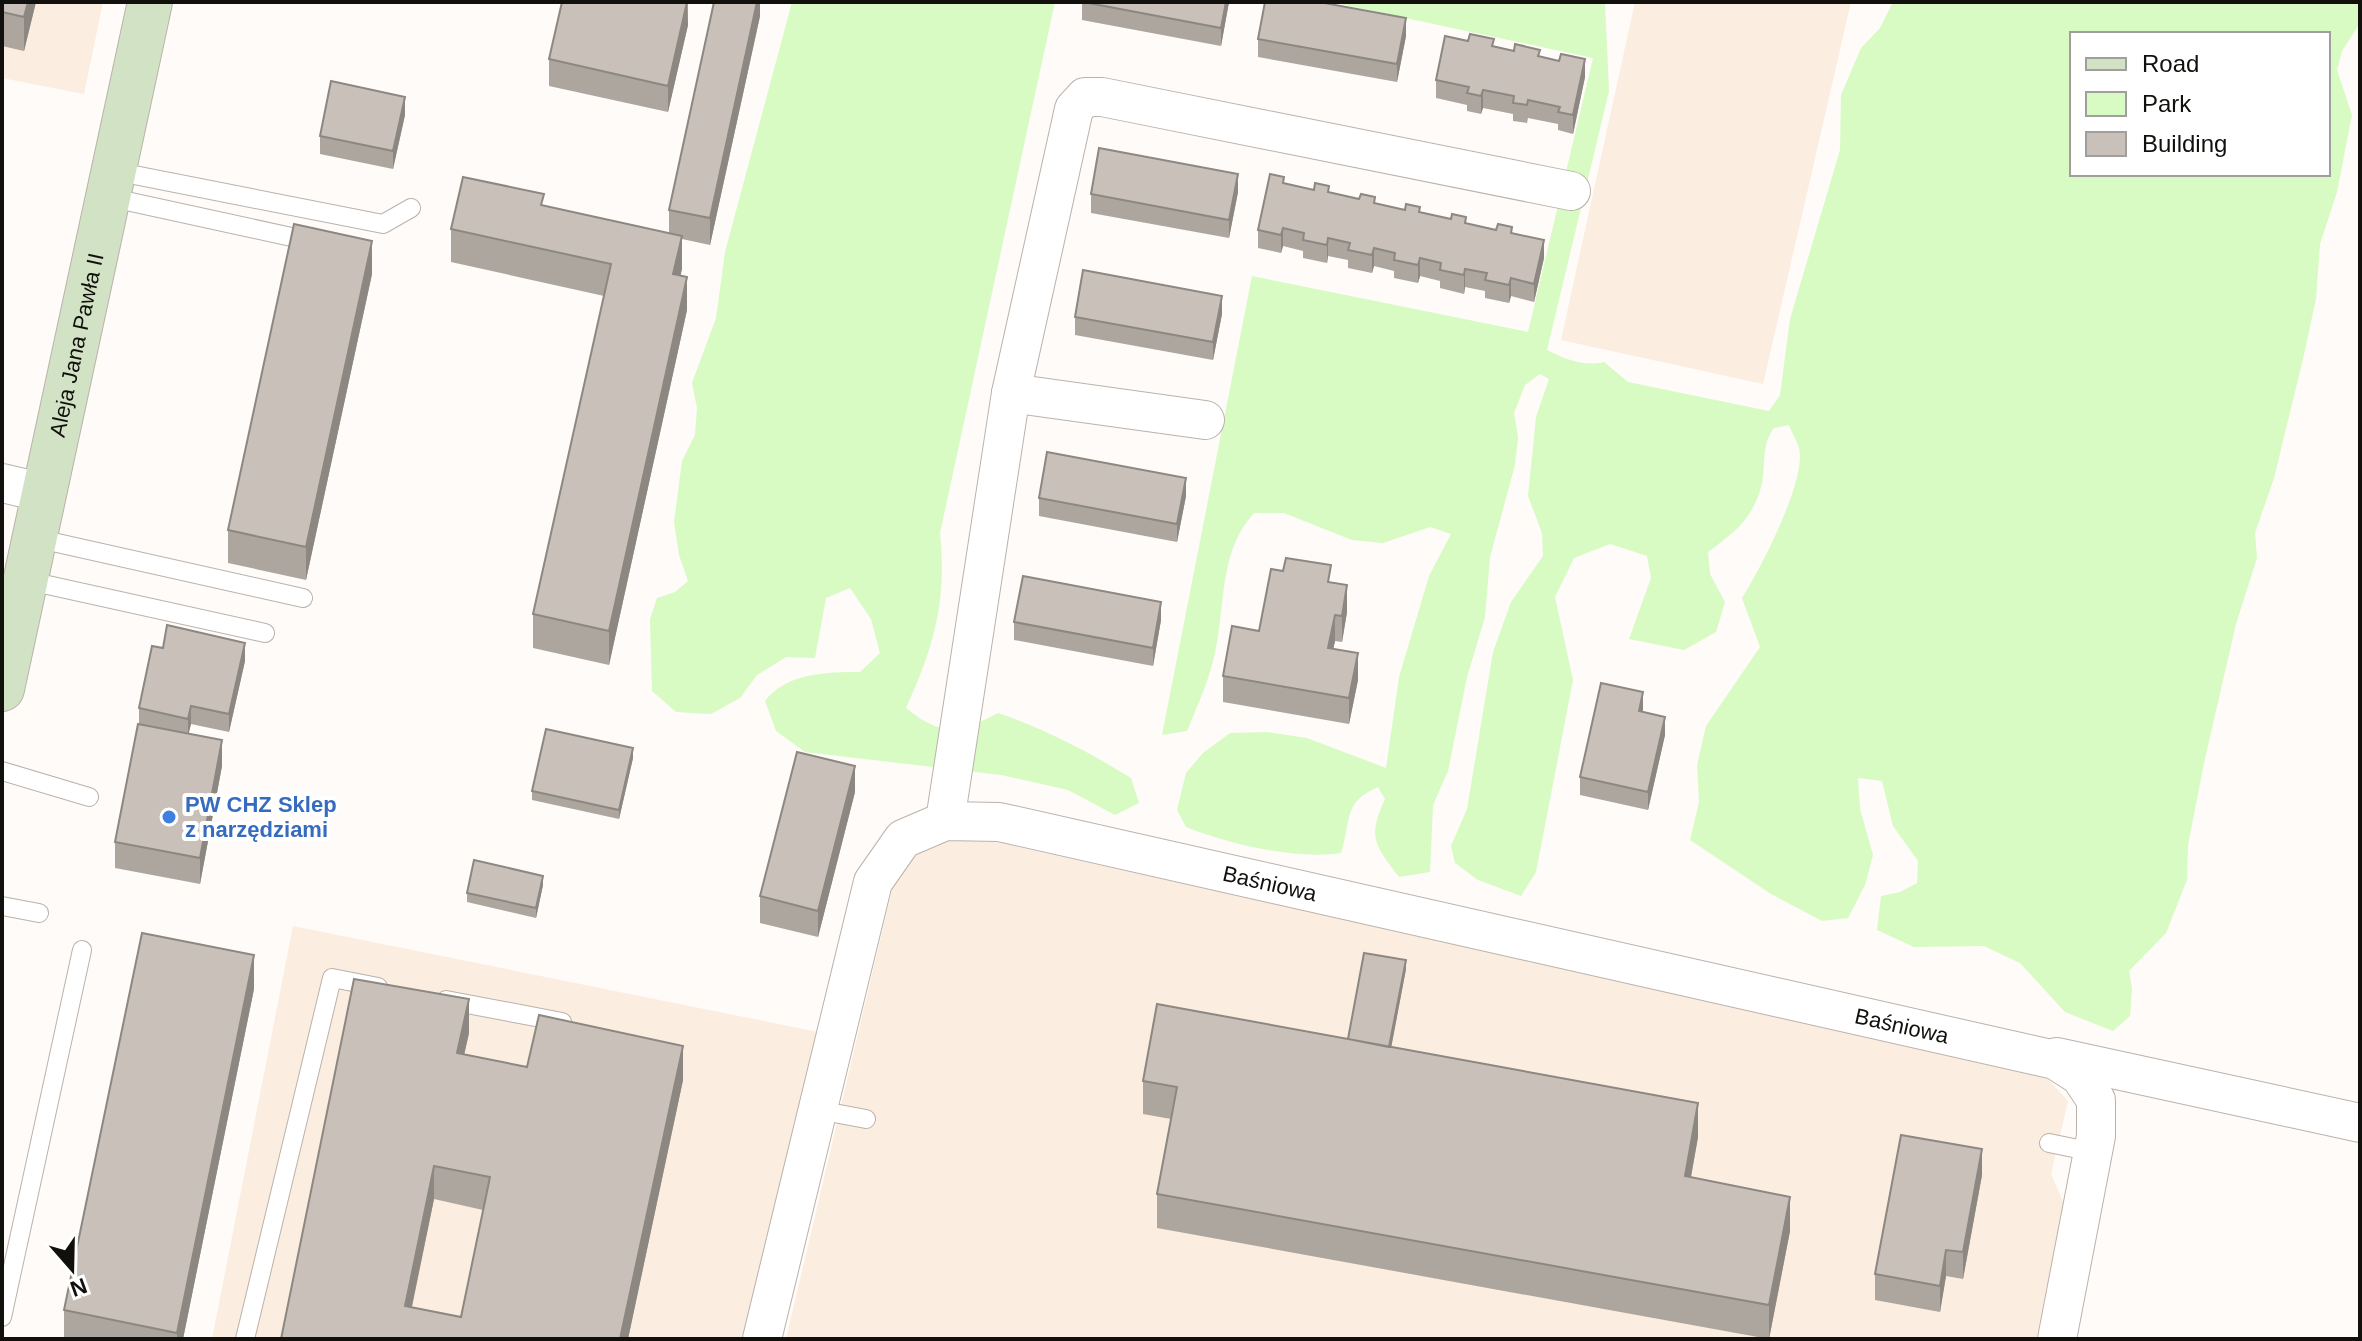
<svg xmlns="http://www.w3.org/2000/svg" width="2362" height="1341" font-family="Arial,sans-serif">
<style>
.built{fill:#fbeddf}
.green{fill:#d7fbc3;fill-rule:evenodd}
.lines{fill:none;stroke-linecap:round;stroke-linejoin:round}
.lane-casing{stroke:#bab2ab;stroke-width:20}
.street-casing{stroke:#bab2ab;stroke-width:40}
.secondary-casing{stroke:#bab2ab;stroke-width:46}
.lane{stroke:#fff;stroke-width:18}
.street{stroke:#fff;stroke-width:38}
.secondary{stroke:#d2e2c4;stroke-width:44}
.wall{fill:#ada69f;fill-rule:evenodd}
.shaded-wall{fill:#8d8782}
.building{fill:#c9c1b9;stroke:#8d8782;stroke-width:2;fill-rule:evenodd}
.shop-dot{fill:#3f7fe0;stroke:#fff;stroke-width:3}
.labels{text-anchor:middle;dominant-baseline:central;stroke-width:8;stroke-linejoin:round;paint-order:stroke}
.street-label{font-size:22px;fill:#12100d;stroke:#fff}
.shop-label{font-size:22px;font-weight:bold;fill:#366cbe;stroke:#fff;text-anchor:start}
</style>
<rect width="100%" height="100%" fill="#fefbf8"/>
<path class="built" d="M2 2H103L84 94 2 78Z
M1635 2H1851L1763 384 1561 340Z
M959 834 2044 1075 2068 1101 2051 1174 2064 1204 2036 1339H786L895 877 917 854 936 841Z
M293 926 823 1033 749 1339H212Z"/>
<path class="green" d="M792 2H1055L940 533C947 601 934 647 906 708 941 737 960 733 998 713 1045 729 1089 752 1131 778L1139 803 1115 815 1068 790 1001 775 805 752 776 731 765 701C786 673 827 672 860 672L880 653 871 619 850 588 826 598 815 658 786 657 757 675 740 698 711 714 676 712 652 691 650 619 657 598 675 592 688 581 679 555 674 522 682 461 695 435 697 408 692 383 716 318 725 252Z
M1331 2H1605L1609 91 1547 350C1565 359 1584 367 1604 362L1628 382 1769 411 1780 395 1790 319 1840 150 1841 95 1861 48 1880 28 1893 2H2360V23L2342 51 2337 70 2352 115 2337 192 2320 244 2316 299 2303 359 2274 478 2255 533 2257 558 2236 624 2204 763 2188 845 2187 880 2166 933 2129 971 2132 989 2130 1016 2113 1031 2065 1012 2020 963 1984 946 1914 947 1877 930 1881 896 1900 892 1917 883 1918 861 1893 826 1882 781 1858 778 1860 809 1873 855 1865 885 1848 918 1822 921 1771 894 1690 840 1699 802 1697 765 1706 726 1760 647 1742 598C1760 570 1807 480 1799 448 1797 441 1792 433 1789 425L1774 428C1761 445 1766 463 1762 483 1754 518 1735 532 1708 552L1710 574 1725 602 1716 632 1684 650 1629 639 1651 578 1647 556 1610 544 1574 558 1555 597 1573 680 1536 872 1521 896 1478 880 1455 863 1451 846 1467 809 1493 652 1511 602 1543 556 1542 533 1528 496 1536 417 1549 379 1540 374 1525 385 1514 413 1518 437 1515 465 1490 557 1485 617 1467 677 1448 771 1433 805 1430 872 1399 877C1375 845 1367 838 1385 799L1378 787C1342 803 1352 819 1341 853 1296 860 1229 844 1186 827L1177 810 1186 773 1203 753 1230 733 1267 732 1307 738 1386 768 1399 677 1429 576 1451 534 1430 527 1383 543 1352 540 1284 513H1254C1221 549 1225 597 1217 642 1212 674 1199 702 1187 731L1162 735 1252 276 1528 332 1593 58ZM2072 34H2328V174H2072Z"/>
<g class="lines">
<defs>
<path id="lane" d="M114 171 383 224 411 208
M108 197 296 238
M35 538 303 598
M25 580 265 633
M2 771 89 797
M2 906 39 913
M446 1000 562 1022
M818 1110 866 1119
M2049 1143 2093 1152
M2 1317 82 950
M245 1339 332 978 378 987"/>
<g id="street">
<path d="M1011 393 1205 420"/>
<path d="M2 483 45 493"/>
<path d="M945 821 1011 393 1074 109 1085 97H1102L1571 191"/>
<path d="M2057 1057 2360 1123"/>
<path id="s1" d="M762 1339 873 882 903 839 945 821 999 822 2055 1060 2080 1076 2096 1100V1136L2057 1339"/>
</g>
<g id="secondary">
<path id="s2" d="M2 689 150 2"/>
</g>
</defs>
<use href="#lane" class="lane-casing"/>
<use href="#street" class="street-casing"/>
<use href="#secondary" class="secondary-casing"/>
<use href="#lane" class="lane"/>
<use href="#street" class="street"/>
<use href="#secondary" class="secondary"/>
</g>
<path class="wall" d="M2 2H36L24 51 2 46Z
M688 2V25L668 112 549 86V59Z
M760 2V16L710 245 682 239V269L680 276 687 310 609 665 533 648V614L604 296 451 262V229L544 206 669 233V210Z
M1082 2H1229L1221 46 1082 20Z
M1406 36 1397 82 1258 57V39Z
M1494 47 1540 57 1585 77 1573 134 1558 130V124L1528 118 1527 123 1513 121V114L1483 108 1481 114 1467 111V105L1436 98V80Z
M405 115 393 169 320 154V136Z
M1284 183 1512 233 1544 258 1534 302 1511 296 1509 303 1485 298V291L1465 287 1464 294 1440 288V281L1420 276 1418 283 1394 278V271L1374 266 1372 273 1348 268V260L1328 256 1327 263 1303 258V251L1283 246 1281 253 1258 248V230Z
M1238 192 1229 238 1091 213V194Z
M372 274 306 580 228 563V530Z
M1222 314 1213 360 1075 335V317Z
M1186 496 1177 542 1039 516V498Z
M1331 582 1347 612 1342 642 1335 641 1333 649 1358 680 1349 724 1223 702V676Z
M1161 620 1153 666 1014 640V622Z
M245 661 229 732 191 724 188 734 222 766 200 884 115 868V842L139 724V708Z
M1643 712 1665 735 1648 810 1580 795V777Z
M633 758 619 819 532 800V791Z
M855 792 818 937 760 923V896Z
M543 885 536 918 467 902V893Z
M1406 969 1391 1047 1698 1137 1691 1177 1790 1231 1769 1339 1157 1228V1194L1171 1119 1143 1114V1081L1348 1039Z
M254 989 183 1339H64V1310Z
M469 1033 464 1054 527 1067 683 1080 628 1339H281ZM434 1199 483 1210 461 1317 412 1307Z
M1982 1175 1963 1279 1946 1276 1940 1312 1875 1300V1274Z"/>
<path class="shaded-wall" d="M28 2H36L24 51V17Z
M687 2 688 25 668 112V86Z
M757 2H760V16L710 245V218Z
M1226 2H1229L1221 46V28Z
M1406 18V36L1397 82V64Z
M1585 59V77L1573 134V115Z
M1483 90V108L1481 114V96Z
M405 97V115L393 169V151Z
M1238 174V192L1229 238V220Z
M1283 228V246L1281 253V235Z
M682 236V269L673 308V274Z
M1328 238V256L1327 263V245Z
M1544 240V258L1534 302V284Z
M372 241V274L306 580V547Z
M1374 248V266L1372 273V255Z
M1420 258V276L1418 283V265Z
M1465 269V287L1464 294V275Z
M687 277V310L609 665V631Z
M1511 278V296L1509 303V285Z
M1222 296V314L1213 360V342Z
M1186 478V496L1177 542V524Z
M1347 585V612L1342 642V616Z
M1161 602V620L1153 666V648Z
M1335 615V641L1328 675V648Z
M245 643V661L229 732V714Z
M1358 653V680L1349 724V698Z
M1643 692V710L1639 729V711Z
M191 706V724L188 737V719Z
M1665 717V735L1648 810V792Z
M222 740V766L200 884V858Z
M633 748V758L619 819V810Z
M855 766V792L818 937V911Z
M543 876V885L536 918V908Z
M254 955V989L183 1339H177V1333Z
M1406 960V969L1386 1075V1066Z
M469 999V1033L457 1087V1053Z
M683 1046V1080L628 1339H620Z
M1698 1103V1137L1685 1210V1176Z
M1982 1149V1175L1963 1279V1252Z
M434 1166V1199L405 1339V1306Z
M1790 1197V1231L1769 1339V1305Z
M1946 1250V1276L1940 1312V1286Z"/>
<path class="building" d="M2 2H28L24 17 2 12Z
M562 2H687L668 86 549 59Z
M714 2H757L710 218 669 210Z
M1083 2H1226L1221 28Z
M1265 2H1319L1406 18 1397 64 1258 39Z
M1470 34 1494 39 1492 46 1514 51 1515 44 1540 50 1538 56 1559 61 1561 54 1585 59 1573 115 1558 112 1560 107 1528 100 1527 105 1513 103 1514 96 1483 90 1481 96 1467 93 1469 87 1436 80 1445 36 1468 41Z
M331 81 405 97 393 151 320 136Z
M1099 148 1238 174 1229 220 1091 194Z
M1270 174 1284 177 1283 183 1314 190 1315 183 1329 186 1328 192 1359 199 1361 194 1375 197 1374 203 1405 210 1406 204 1420 207 1419 212 1451 219 1452 214 1466 217 1465 223 1496 230 1498 224 1512 227 1511 233 1544 240 1534 284 1511 278 1509 285 1485 280 1487 273 1465 269 1464 275 1440 270 1441 263 1420 258 1418 265 1394 260 1395 253 1374 248 1372 255 1348 250 1350 243 1328 238 1327 245 1303 240 1304 233 1283 228 1281 235 1258 230Z
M463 177 544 194 541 205 682 236 673 274 687 277 609 631 533 614 611 264 451 229Z
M294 224 372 241 306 547 228 530Z
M1083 270 1222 296 1213 342 1075 317Z
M1047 452 1186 478 1177 524 1039 498Z
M1286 558 1331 565 1328 582 1347 585 1342 616 1335 615 1328 648 1358 653 1349 698 1223 676 1232 626 1259 631 1271 569 1283 571Z
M1023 576 1161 602 1153 648 1014 622Z
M167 625 245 643 229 714 191 706 188 719 139 708 152 646 163 648Z
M1601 683 1643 692 1639 711 1665 717 1648 792 1580 777Z
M138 724 222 740 200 858 115 842Z
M546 729 633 748 619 810 532 791Z
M797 752 855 766 818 911 760 896Z
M474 860 543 876 536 908 467 893Z
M142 933 254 955 177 1333 64 1310Z
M1364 953 1406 960 1389 1047 1348 1039Z
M354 979 469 999 457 1053 527 1067 539 1015 683 1046 620 1339H281ZM434 1166 490 1177 461 1317 405 1306Z
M1157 1004 1698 1103 1685 1176 1790 1197 1769 1305 1157 1194 1177 1087 1143 1081Z
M1901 1135 1982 1149 1963 1252 1946 1250 1940 1286 1875 1274Z"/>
<circle class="shop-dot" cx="169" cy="817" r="8"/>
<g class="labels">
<g class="street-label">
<text stroke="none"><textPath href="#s2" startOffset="352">Aleja Jana Pawła II</textPath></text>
<text stroke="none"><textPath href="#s1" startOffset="900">Baśniowa</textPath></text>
<text stroke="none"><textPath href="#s1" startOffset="1548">Baśniowa</textPath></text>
</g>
<g class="shop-label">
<text x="185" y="804">PW CHZ Sklep<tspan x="185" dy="25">z narzędziami</tspan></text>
</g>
</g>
<rect width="2362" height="1341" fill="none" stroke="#12100d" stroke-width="8"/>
<rect x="2070" y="32" width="260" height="144" fill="#ffffff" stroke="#a09f9e" stroke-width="2"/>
<rect x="2086" y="58" width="40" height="12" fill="#d2e2c4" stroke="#a09f9e" stroke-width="2"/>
<text x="2142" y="72" font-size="24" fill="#12100d">Road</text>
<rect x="2086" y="92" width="40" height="24" fill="#d7fbc3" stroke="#a09f9e" stroke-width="2"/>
<text x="2142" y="112" font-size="24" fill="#12100d">Park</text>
<rect x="2086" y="132" width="40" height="24" fill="#c9c1b9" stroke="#a09f9e" stroke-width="2"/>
<text x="2142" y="152" font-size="24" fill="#12100d">Building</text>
<g transform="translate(72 1269) rotate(160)" stroke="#ffffff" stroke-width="6" paint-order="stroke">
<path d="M0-6L14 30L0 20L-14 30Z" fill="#12100d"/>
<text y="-12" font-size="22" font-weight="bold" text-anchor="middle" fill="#12100d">N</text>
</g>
</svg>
